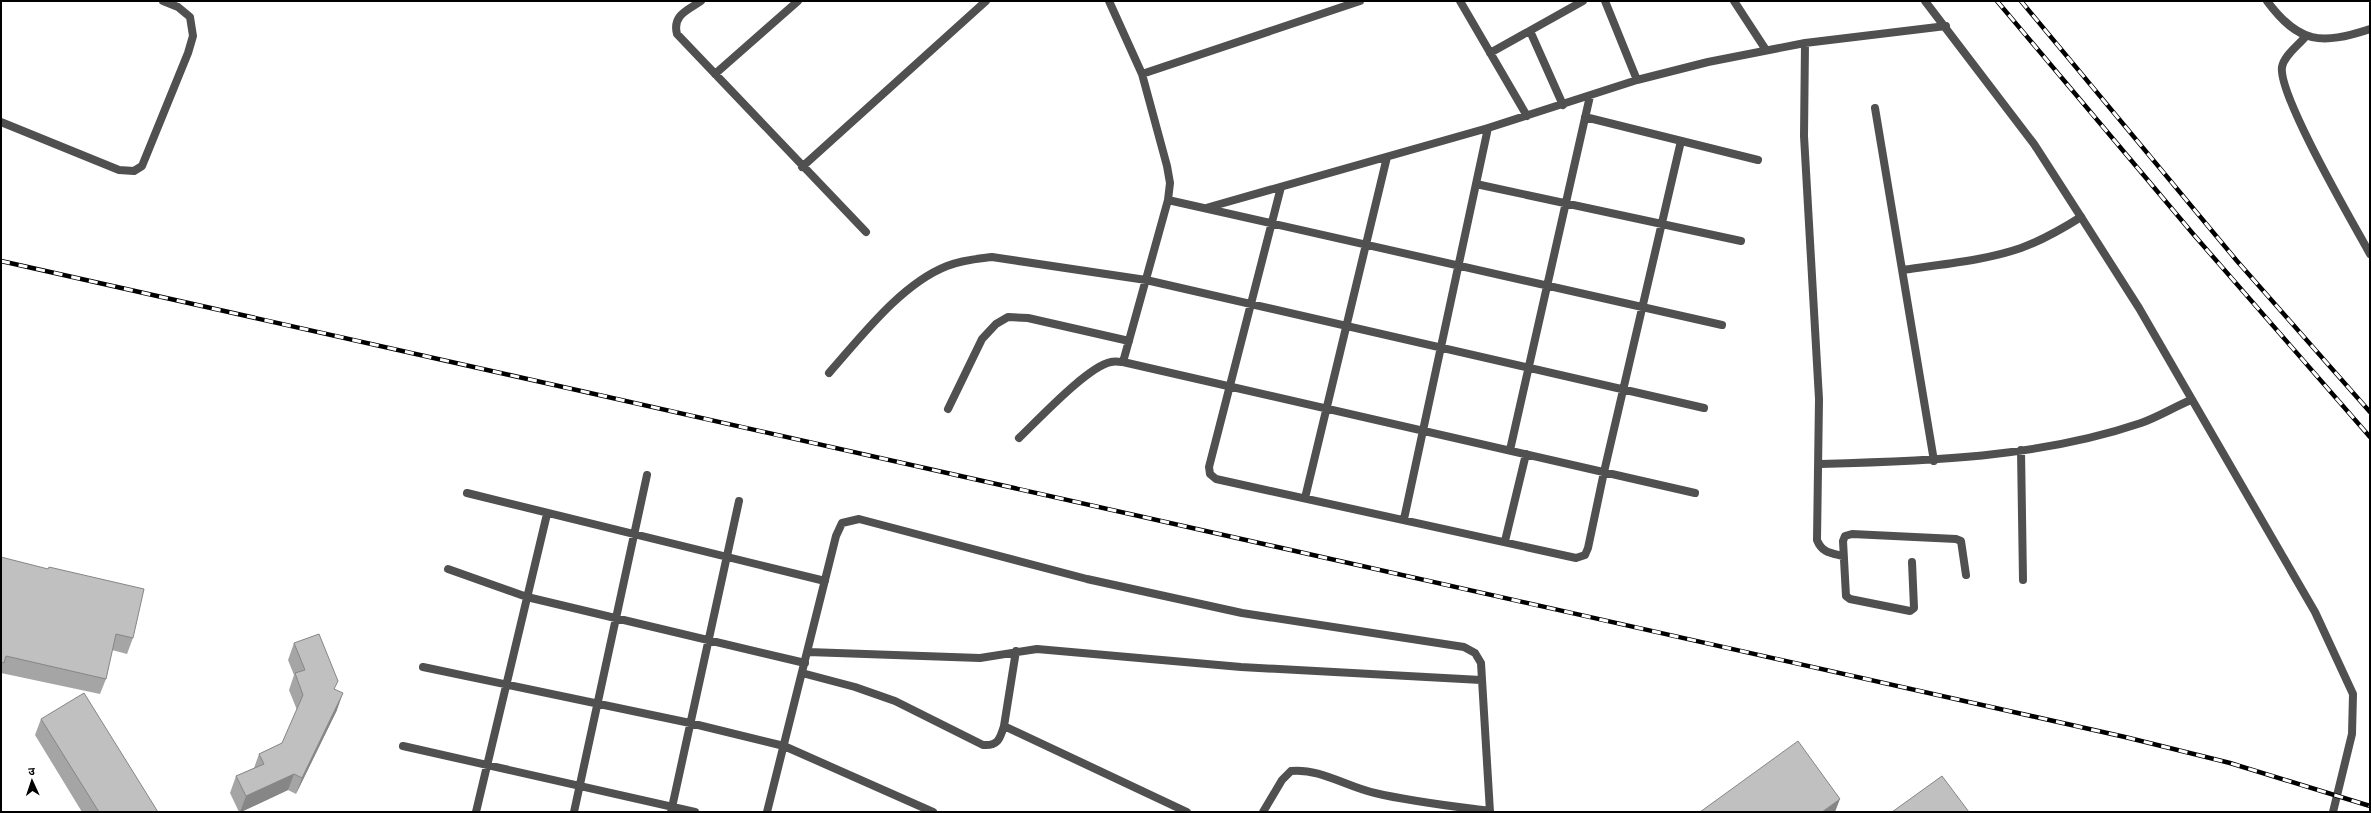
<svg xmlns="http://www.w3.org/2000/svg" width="2371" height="813" font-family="'Roboto Condensed','Noto Sans Devanagari',sans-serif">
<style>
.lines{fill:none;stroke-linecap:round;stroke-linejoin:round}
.service{stroke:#505050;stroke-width:8}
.minor{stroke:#505050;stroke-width:8}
.tertiary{stroke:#505050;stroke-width:8}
.rail-casing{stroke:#000;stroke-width:4.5}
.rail{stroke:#fff;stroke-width:3;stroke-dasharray:9;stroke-linecap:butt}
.wall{fill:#a5a5a5}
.shaded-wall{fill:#868686}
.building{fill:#c0c0c0;stroke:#868686}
</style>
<rect width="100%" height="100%" fill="#fff"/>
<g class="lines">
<path class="service" d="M1 122 119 170 134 171 142 166 188 53 193 36 190 17 178 7 163 1"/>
<path class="minor" d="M701 1C688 10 672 15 677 34L866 232
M1109 1 1142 74 1167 166 1170 183 1168 200 1123 362 1695 493
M1460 1 1527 116
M1605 1 1637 80
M1734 1 1766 50
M1530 31 1563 105
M2306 36C2299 45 2284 55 2282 67 2278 95 2353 223 2370 254
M1805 43 1804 136 1819 399 1817 540C1822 553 1831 553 1843 556
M1490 53 1583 1
M715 74 798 1
M1142 74 1360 1
M1875 108 1934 461
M1585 117 1758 160
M802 167 986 1
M1476 184 1741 241
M1281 187 1209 467 1210 474 1216 479 1576 558 1585 555 1588 548 1604 472 1681 141
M1168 200 1722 325
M1206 208 1488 128 1637 80 1708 62 1805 43 1946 26
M1903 270C1942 264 1983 261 2021 248 2043 240 2062 229 2081 217
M829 373C861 337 901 284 947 266 962 260 976 259 992 257L1146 280 1704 408
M948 409 982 339 996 324 1008 317 1028 318 1129 341
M1019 438C1037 421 1088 366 1111 362 1115 361 1119 362 1123 362
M1510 450 1590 96
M2021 450 2023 580
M1819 464C1926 461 2038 458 2141 423 2158 417 2174 407 2191 400
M467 493 825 581
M1305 498 1387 157
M1404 519 1488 128
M1505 541 1526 454
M1912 562 1914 608 1910 611 1850 599 1846 596 1843 541 1845 536 1852 534 1956 539 1961 541 1966 575
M448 569 527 597 805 663
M808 652 980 658 1037 649 1241 667 1481 680
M423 667 690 723 784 746 933 812
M802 673 855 687 895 701 983 745C998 746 1000 739 1004 726L1187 812
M1004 726 1016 651
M403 746 695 812
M476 812 547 514
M574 812 647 475
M671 812 739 501
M767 812 836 536 842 523 859 519 1087 579 1242 613 1464 647 1475 653 1481 663 1490 812
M1263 812 1282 780 1291 771C1320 768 1347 787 1375 793 1413 802 1451 806 1490 811"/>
<path class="tertiary" d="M1925 1 2034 144 2081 217 2139 308 2315 612 2353 694 2352 734 2333 812
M2267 1C2299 44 2321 45 2370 29"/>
<defs>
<path id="rail" d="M1997 1 2194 235 2370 437
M2021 1 2237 261 2370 412
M1 261 2125 737 2230 763 2370 806"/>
</defs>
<use href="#rail" class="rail-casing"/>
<use href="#rail" class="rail"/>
</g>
<path class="wall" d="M1 557 133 638 127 654 112 650 106 679 100 694 1 673Z
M294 643 335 689 337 710 296 794 288 790 241 812H239L230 793 236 776 254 768 259 754 282 743 297 710 289 690 294 675 288 660Z
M41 719 158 812H82L35 735Z"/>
<path class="shaded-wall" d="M343 693 337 710 296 794 302 778Z
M294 774 288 790 241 812H240L246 796Z
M1840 799 1835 812H1822Z"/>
<path class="building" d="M1 557 48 569 49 567 144 589 133 638 116 634 106 679 6 656 4 663 1 662Z
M319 634 338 681 334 689 343 693 302 778 294 774 246 796 236 776 264 764 259 754 282 743 303 695 295 673 305 670 294 643Z
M84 693 158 812H99L41 719Z
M1798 741 1840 799 1822 812H1700Z
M1942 776 1969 812H1892Z"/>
<rect width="2371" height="813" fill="none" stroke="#000000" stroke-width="4"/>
<g transform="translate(32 781) rotate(357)" stroke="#ffffff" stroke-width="3" paint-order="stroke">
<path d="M0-3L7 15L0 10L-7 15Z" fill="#000000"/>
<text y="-6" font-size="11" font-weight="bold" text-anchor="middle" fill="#000000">उ</text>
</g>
</svg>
